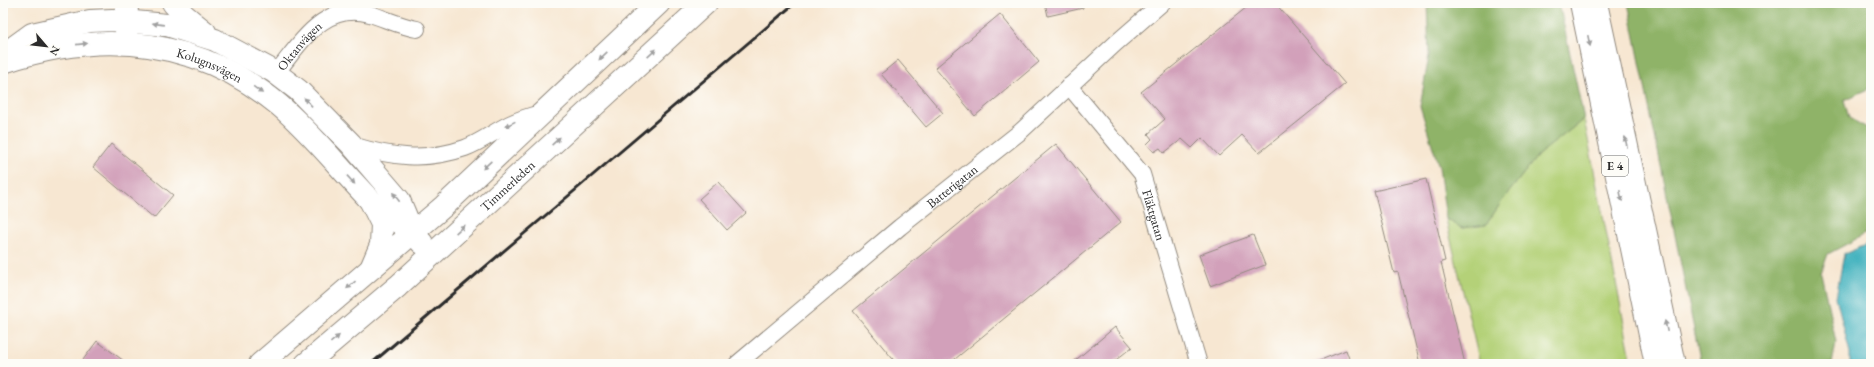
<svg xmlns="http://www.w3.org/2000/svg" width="1874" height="367" font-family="'EB Garamond',serif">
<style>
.green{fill:#b4d178;stroke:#707e52}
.forest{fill:#8fb368;stroke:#5d6f4a}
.water{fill:#44b3bf;stroke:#386f75}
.building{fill:#d2a0ba}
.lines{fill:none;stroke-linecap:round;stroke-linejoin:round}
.street-casing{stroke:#91897e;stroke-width:18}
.secondary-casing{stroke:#91897e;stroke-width:24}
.highway-casing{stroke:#91897e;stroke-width:24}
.street{stroke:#fff;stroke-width:16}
.secondary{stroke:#fff;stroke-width:22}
.highway{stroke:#fff;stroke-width:22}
.rail{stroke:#2b2b2b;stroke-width:3}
.oneway{fill:#a0a0a0}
.labels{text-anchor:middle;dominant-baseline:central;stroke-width:4;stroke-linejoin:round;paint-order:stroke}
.shield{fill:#fdfcf7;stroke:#6a6a68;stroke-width:1}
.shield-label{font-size:12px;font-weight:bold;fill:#2b2b2b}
.street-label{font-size:13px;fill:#2b2b2b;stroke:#fdfcf7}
</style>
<rect width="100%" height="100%" fill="#fdfcf7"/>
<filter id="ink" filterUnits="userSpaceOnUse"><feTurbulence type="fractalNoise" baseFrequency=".025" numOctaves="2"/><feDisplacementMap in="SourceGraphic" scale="8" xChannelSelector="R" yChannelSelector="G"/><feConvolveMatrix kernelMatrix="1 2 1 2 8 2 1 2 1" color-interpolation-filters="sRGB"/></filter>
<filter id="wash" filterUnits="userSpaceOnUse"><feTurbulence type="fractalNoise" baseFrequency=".012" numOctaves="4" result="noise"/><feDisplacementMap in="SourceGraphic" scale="16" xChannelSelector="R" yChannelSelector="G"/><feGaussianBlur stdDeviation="0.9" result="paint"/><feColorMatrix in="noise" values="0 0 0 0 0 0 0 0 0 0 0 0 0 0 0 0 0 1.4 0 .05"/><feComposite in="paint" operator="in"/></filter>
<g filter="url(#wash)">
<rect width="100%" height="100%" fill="#f7e7d2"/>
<path class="green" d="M1584 119 1632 364H1480L1446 219 1462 228 1486 225 1502 201 1538 155Z"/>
<path class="forest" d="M1427 3H1559L1584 119 1538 155 1502 201 1486 225 1462 228 1446 219 1439 167 1420 106 1429 56Z
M1628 3H1871V88L1844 100 1849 118 1871 130V231L1828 254 1821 273 1836 342 1832 364H1701Z"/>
<path class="water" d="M1871 243V364H1850V353L1836 297 1844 254Z"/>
<g id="blocks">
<path class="building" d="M1045 3H1082L1083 8 1048 16Z
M1252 3H1275L1345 84 1259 153 1242 135 1219 156 1202 138 1192 148 1182 139 1164 153 1160 148 1154 152 1147 144 1152 139 1148 134 1165 119 1141 92Z
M1000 14 1039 62 975 116 935 68Z
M898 60 943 113 926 127 881 74Z
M111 144 173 195 154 218 93 167Z
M1056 144 1121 222 949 364H897L853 311Z
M1426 179 1445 261 1441 262 1465 364H1420L1398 272 1394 273 1374 191Z
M718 182 746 213 727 230 699 199Z
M1253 235 1265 265 1210 286 1199 255Z
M1115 327 1132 347 1111 364H1071Z
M97 341 128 364H80Z
M1346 350 1351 364H1313V363Z"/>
</g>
</g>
<g filter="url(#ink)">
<use href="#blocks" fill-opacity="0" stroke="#91897e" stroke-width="1"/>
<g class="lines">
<defs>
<g id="street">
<path id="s1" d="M276 73C301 43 324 1 370 14 386 19 400 26 417 29"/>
<path id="s2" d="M1069 86 1142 174 1199 364"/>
<path d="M352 145C391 157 425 162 465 148 482 142 497 129 514 122 522 118 531 116 540 113"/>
<path id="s3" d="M737 364 900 227 1020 132 1116 43 1162 3"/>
</g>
<g id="secondary">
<path d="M173 3 184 15 205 32"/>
<path d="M126 37 127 3"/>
<path d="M3 55 32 34 90 21 112 20 167 25 215 40 273 71 298 90 351 144 399 200 412 231"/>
<path id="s4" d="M3 62C102 29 196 37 279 105 312 133 339 168 369 199 385 215 407 225 422 243"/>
<path d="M371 202 382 224 381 245 372 266"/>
<path d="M260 364 444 206 659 3"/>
<path id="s5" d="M306 364 398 286 706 3"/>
</g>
<path id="highway" d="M1581 3 1656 364
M1596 3 1674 364"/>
</defs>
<use href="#street" class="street-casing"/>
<use href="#secondary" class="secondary-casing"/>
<use href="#highway" class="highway-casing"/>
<use href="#street" class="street"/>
<use href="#secondary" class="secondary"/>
<use href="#highway" class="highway"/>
<path class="rail" d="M371 364 795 3"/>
</g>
<defs><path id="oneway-solid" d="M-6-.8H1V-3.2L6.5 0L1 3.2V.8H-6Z"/></defs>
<g class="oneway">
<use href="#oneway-solid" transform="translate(158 24) rotate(-172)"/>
<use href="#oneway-solid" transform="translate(1589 41) rotate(78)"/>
<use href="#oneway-solid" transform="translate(82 44) rotate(-6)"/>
<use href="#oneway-solid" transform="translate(652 53) rotate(-43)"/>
<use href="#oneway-solid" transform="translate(603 56) rotate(136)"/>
<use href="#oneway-solid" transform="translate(258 90) rotate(36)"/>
<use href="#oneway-solid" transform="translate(308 102) rotate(-133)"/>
<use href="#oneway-solid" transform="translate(510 124) rotate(154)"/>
<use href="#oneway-solid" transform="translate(556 141) rotate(-43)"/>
<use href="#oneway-solid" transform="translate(1626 142) rotate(-102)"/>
<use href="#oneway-solid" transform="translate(487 165) rotate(137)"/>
<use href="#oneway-solid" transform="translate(351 180) rotate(47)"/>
<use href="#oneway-solid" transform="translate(1621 196) rotate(78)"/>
<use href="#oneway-solid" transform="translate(396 197) rotate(-127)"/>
<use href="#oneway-solid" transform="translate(460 229) rotate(-43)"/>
<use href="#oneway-solid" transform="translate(351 285) rotate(139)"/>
<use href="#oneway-solid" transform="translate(1666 326) rotate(-102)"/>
<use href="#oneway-solid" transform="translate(335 339) rotate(-40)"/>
</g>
</g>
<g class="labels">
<rect class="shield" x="1602" y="156" width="26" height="20" rx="3"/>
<g class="shield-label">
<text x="1615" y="166">E 4</text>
</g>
<g class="street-label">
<text stroke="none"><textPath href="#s1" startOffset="36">Oktanvägen</textPath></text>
<text stroke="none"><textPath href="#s4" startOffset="212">Kolugnsvägen</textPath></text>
<text stroke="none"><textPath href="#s5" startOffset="269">Timmerleden</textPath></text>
<text stroke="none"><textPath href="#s3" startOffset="279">Batterigatan</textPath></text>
<text stroke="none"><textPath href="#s2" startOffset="157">Fläktgatan</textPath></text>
</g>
</g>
<rect width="1874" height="367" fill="none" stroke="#fdfcf7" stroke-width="16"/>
<g transform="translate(46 46) rotate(118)" stroke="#fdfcf7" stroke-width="3" paint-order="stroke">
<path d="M0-3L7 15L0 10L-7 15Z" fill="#2b2b2b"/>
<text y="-6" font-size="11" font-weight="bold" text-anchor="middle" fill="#2b2b2b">N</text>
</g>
</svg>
